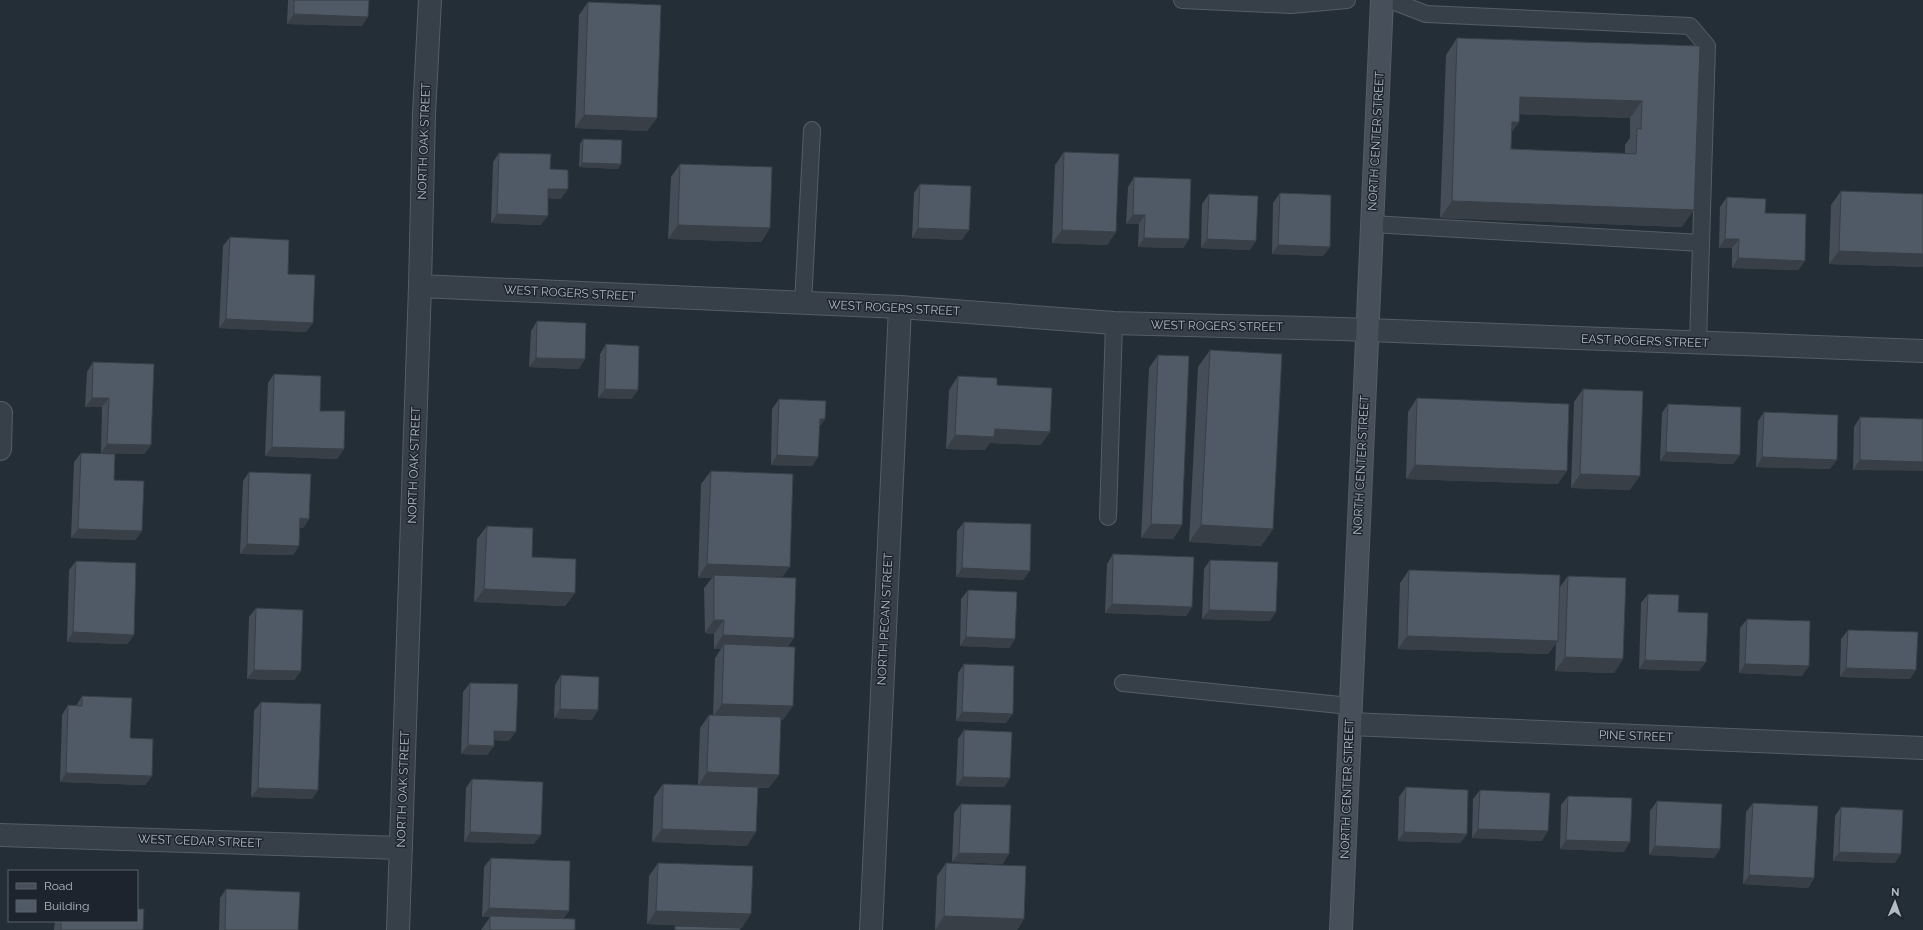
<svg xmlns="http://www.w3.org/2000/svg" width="1923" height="930" font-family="Raleway,sans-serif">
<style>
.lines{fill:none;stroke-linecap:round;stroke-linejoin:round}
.lane-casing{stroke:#555d66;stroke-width:18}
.street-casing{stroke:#555d66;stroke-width:24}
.secondary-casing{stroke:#555d66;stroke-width:24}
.lane{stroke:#373f48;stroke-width:16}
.street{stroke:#373f48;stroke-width:22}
.secondary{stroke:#464f5a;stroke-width:22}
.wall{fill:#454d58;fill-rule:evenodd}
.shaded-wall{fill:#383f47}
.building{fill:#505a66;stroke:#383f47;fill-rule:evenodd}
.labels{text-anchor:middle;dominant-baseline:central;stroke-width:3;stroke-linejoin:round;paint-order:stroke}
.street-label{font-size:12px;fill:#b2bac4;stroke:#1d242d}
</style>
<rect width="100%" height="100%" fill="#242e37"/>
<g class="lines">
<defs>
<path id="lane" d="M1182 0 1291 5 1347 0
M1390 0 1426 14 1690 26 1707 46 1698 343
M1372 224 1701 243
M803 303 812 130
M1108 517 1114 323
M1123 683 1350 706"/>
<path id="street" d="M420 286 900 307 1114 323 1341 329 1923 351
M0 449 1 413
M1350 724 1923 748
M0 835 401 848
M398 930 420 286 424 114 430 0
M871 930 900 307"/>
<path id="secondary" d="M1341 930 1382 0"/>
</defs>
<use href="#lane" class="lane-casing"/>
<use href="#street" class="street-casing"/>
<use href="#secondary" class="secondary-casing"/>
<use href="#lane" class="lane"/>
<use href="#street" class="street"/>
<use href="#secondary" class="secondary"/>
</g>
<path class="wall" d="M288 0H369L362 26 287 24Z
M588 2 657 118 647 131 575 128 579 15Z
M1457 38 1700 46 1682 227 1440 218 1446 55ZM1520 114 1630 118V138L1625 145V153L1511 149V133Z
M583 139 621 164 618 169 579 167 580 144Z
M1064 152 1116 232 1107 245 1052 243 1055 165Z
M499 153 550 169 561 199 548 198 541 225 491 223 493 162Z
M680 164 770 228 761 242 668 239 671 177Z
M1134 177 1189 239 1183 248 1138 247 1139 224H1126L1128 187Z
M920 184 962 240 912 238 914 193Z
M1841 191 1923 267 1829 264 1831 205Z
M1280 193 1330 247 1323 256 1272 254 1273 203Z
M1209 194 1250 250 1201 248 1202 204Z
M1727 197 1765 213 1805 261 1798 270 1732 268V248H1719L1720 207Z
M230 237 288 274 306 332 219 328 223 246Z
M537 321 579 369 529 367 531 331Z
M606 344 638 390 631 399 598 398 600 354Z
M1210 350 1273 529 1261 546 1189 542 1198 367Z
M1158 355 1182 525 1173 539 1141 538 1149 368Z
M93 362 151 445 144 454 101 453 102 407H85L87 372Z
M274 374 320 411 344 449 337 459 265 456 268 383Z
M958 376 997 385 1041 445 990 443 985 450 946 449 949 390Z
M1583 389 1630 490 1571 488 1574 402Z
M1417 398 1558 484 1406 479 1408 412Z
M779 399 819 427 818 457 812 466 771 465 772 409Z
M1668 404 1740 455 1733 464 1660 461 1662 413Z
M1764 412 1830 469 1756 467 1758 421Z
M1860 417 1923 419 1853 470 1854 427Z
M81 453 114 480 142 531 135 540 71 538 74 462Z
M711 471 782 577 788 647 783 720H781L769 788H758L747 846 652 842 654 797 663 784 698 785 700 728 709 715H713L715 658 721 649H714V634L705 633 704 588 712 578H698L701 484Z
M249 472 309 519 303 528H300L299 546 293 555 240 554 243 481Z
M964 522 1023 580 956 577 957 531Z
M487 526 532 557 575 593 565 606 474 602 477 539Z
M1113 554 1192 607 1186 616 1105 613 1107 564Z
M1210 560 1270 621 1202 619 1204 569Z
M76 561 134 635 127 644 67 642 69 570Z
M1409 570 1559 588 1568 576 1623 659 1614 673 1555 671 1556 643 1548 654 1398 649 1400 583Z
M968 590 1015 639 1009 648 960 646 961 599Z
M1648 594 1678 612 1699 671 1639 669 1641 603Z
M256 608 301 671 294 680 247 679 249 617Z
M1747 619 1802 676 1739 673 1740 628Z
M1848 630 1910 679 1840 677 1841 639Z
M964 664 1006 723 956 721 958 673Z
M561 675 592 720 554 718 555 685Z
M470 683 509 741 494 740V746L487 755 461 754 463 692Z
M82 696 130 738 152 776 145 785 60 782 62 715 68 705 76 706Z
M261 702 318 790 312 799 251 797 254 711Z
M964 730 1010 778 1004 787 956 786 958 739Z
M472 779 534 844 464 842 466 788Z
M1406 787 1467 834 1460 843 1398 841 1399 797Z
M1480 790 1542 841 1472 838 1473 799Z
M1568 796 1624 852 1560 849 1561 805Z
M1657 801 1720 849 1714 858 1649 855 1650 811Z
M1753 803 1814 878 1808 888 1743 884 1746 812Z
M961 804 1003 864 952 862 954 813Z
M1841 807 1895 863 1833 861 1835 816Z
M491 858 569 911 563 919 575 930H481L490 917H482L484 867Z
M658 863 742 928 647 924 649 876Z
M946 863 1024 919 1017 930H935L937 876Z
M226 889 298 930H219L220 898Z
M55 921H137L143 930H54Z"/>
<path class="shaded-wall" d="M294 14 368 17 362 26 287 24Z
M1520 97 1642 101 1630 118 1508 114Z
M584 115 657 118 647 131 575 128Z
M1512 122H1519L1507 139Z
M582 163 621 164 618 169 579 167Z
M548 189H568L561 199 542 198Z
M1452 201 1694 210 1682 227 1440 218Z
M497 214 548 216 541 225 491 223Z
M1133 215H1145L1139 224H1126Z
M678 225 770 228 761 242 668 239Z
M918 228 969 230 962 240 912 238Z
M1062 230 1116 232 1107 245 1052 243Z
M1144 238 1189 239 1183 248 1138 247Z
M1207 239 1256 241 1250 250 1201 248Z
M1725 239H1739L1732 248H1719Z
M1278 245 1330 247 1323 256 1272 254Z
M1839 251 1923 254V267L1829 264Z
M1738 258 1805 261 1798 270 1732 268Z
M226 319 313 323 306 332 219 328Z
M536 358 585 359 579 369 529 367Z
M605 389 638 390 631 399 598 398Z
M92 398H109L102 407H85Z
M820 419H825L819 428Z
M995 429 1050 432 1041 445 990 443 985 450 946 449 955 435Z
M107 444 151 445 144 454 101 453Z
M272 447 344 449 337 459 265 456Z
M1666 452 1740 455 1733 464 1660 461Z
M777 455 818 457 812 466 771 465Z
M1762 457 1837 460 1830 469 1756 467Z
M1860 460 1923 462V471L1853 470Z
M1415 465 1567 471 1558 484 1406 479Z
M1580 474 1640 476 1630 490 1571 488Z
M300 518 309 519 303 528H293Z
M1151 524 1182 525 1173 539 1141 538Z
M1201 525 1273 529 1261 546 1189 542Z
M78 529 142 531 135 540 71 538Z
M247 544 299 546 293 555 240 554Z
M707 564 790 567 780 580 714 575 712 578H698Z
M962 568 1030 571 1023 580 956 577Z
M484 589 575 593 565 606 474 602Z
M1112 604 1192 607 1186 616 1105 613Z
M1209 610 1276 612 1270 621 1202 619Z
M714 620H724L714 634 705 633Z
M73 632 134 635 127 644 67 642Z
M723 635 794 638 785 651 724 644 721 649H714Z
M1407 636 1558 641 1548 654 1398 649Z
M966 637 1015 639 1009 648 960 646Z
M1565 657 1623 659 1614 673 1555 671Z
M1645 660 1706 662 1699 671 1639 669Z
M1745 664 1809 666 1802 676 1739 673Z
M1846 668 1916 670 1910 679 1840 677Z
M254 670 301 671 294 680 247 679Z
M722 704 793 706 783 720 713 717Z
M560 709 598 710 592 720 554 718Z
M962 712 1013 714 1006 723 956 721Z
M494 731 516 732 509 741 488 740Z
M468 745 494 746 487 755 461 754Z
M707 772 779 775 769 788 698 786Z
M66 773 152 776 145 785 60 782Z
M963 777 1010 778 1004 787 956 786Z
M258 788 318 790 312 799 251 797Z
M662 829 756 832 747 846 652 842Z
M1478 829 1548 831 1542 841 1472 838Z
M470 832 541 835 534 844 464 842Z
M1404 832 1467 834 1460 843 1398 841Z
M1566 840 1630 842 1624 852 1560 849Z
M1655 846 1720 849 1714 858 1649 855Z
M1839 852 1901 854 1895 863 1833 861Z
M959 853 1009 854 1003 864 952 862Z
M1749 875 1814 878 1808 888 1743 884Z
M489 908 569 911 562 920 490 916V917H482Z
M656 911 751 914 742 928 647 924Z
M944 916 1024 919 1017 930H935Z"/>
<path class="building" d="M294 0H369L368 17 294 14Z
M588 2 661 5 657 118 584 115Z
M1457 38 1700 46 1694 210 1452 201ZM1520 97 1642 101 1641 129 1637 128 1636 154 1511 149 1512 122H1519Z
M583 139 622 140 621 164 582 163Z
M1064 152 1119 154 1116 232 1062 230Z
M499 153 551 154 550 169 568 170V189H548V216L497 214Z
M680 164 772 167 770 228 678 225Z
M1134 177 1191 179 1189 239 1144 238 1145 215H1133Z
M920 184 971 186 969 230 918 228Z
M1841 191 1923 194V254L1839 251Z
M1280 193 1331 195 1330 247 1278 245Z
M1209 194 1258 196 1256 241 1207 239Z
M1727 197 1766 199 1765 213 1806 214 1805 261 1738 258 1739 239H1725Z
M230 237 289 240 288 274 315 275 313 323 226 319Z
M537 321 586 323 585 359 536 358Z
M606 344 639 346 638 390 605 389Z
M1210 350 1282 354 1273 529 1201 525Z
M1158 355 1189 356 1182 525 1151 524Z
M93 362 154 364 151 445 107 444 109 398H92Z
M274 374 321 376 320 411H345L344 449 272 447Z
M958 376 997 378V385L1052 388 1050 432 995 429 994 437 955 435Z
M1583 389 1643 391 1640 476 1580 474Z
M1417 398 1569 404 1567 471 1415 465Z
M779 399 826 401 825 419H820L818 457 777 455Z
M1668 404 1741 407 1740 455 1666 452Z
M1764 412 1838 415 1837 460 1762 457Z
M1860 417 1923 419V462L1860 460Z
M81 453 115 454 114 480 144 481 142 531 78 529Z
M711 471 793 474 790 567 707 564Z
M249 472 311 474 309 519 300 518 299 546 247 544Z
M964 522 1031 524 1030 571 962 568Z
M487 526 533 528 532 557 576 559 575 593 484 589Z
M1113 554 1194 557 1192 607 1112 604Z
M1210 560 1278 562 1276 612 1209 610Z
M76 561 136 563 134 635 73 632Z
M1409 570 1560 575 1558 641 1407 636Z
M714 575 796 578 794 638 723 635 724 620H714Z
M1568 576 1626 578 1623 659 1565 657Z
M968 590 1017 592 1015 639 966 637Z
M1648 594 1679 595 1678 612 1708 613 1706 662 1645 660Z
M256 608 303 610 301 671 254 670Z
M1747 619 1810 621 1809 666 1745 664Z
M1848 630 1918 632 1916 670 1846 668Z
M724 644 795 647 793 706 722 704Z
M964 664 1014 666 1013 714 962 712Z
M561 675 599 677 598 710 560 709Z
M470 683 518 684 516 732 494 731V746L468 745Z
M82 696 132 698 130 738 153 739 152 776 66 773 68 705 82 706Z
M261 702 321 704 318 790 258 788Z
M709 715 781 717 779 775 707 772Z
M964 730 1012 732 1010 778 963 777Z
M472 779 543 782 541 835 470 832Z
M663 784 758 787 756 832 662 829Z
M1406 787 1468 790 1467 834 1404 832Z
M1480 790 1550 793 1548 831 1478 829Z
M1568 796 1632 798 1630 842 1566 840Z
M1657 801 1722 804 1720 849 1655 846Z
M1753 803 1818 806 1814 878 1749 875Z
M961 804 1011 805 1009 854 959 853Z
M1841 807 1903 810 1901 854 1839 852Z
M491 858 570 861 569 911 489 908Z
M658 863 753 866 751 914 656 911Z
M946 863 1026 866 1024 919 944 916Z
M226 889 300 892 298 930H225Z
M137 909H144L143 930H61V921H137Z
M490 916 575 919V930H490Z
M675 926 740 928V930H675Z"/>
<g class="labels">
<g class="street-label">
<text transform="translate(424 141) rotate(-88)">NORTH OAK STREET</text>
<text transform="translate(1376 141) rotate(-87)">NORTH CENTER STREET</text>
<text transform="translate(570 293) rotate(3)">WEST ROGERS STREET</text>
<text transform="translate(894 308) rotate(3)">WEST ROGERS STREET</text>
<text transform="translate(1217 326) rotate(1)">WEST ROGERS STREET</text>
<text transform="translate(1645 341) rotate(2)">EAST ROGERS STREET</text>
<text transform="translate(414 465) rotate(-88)">NORTH OAK STREET</text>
<text transform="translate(1361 465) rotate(-87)">NORTH CENTER STREET</text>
<text transform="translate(885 619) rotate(-87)">NORTH PECAN STREET</text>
<text transform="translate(1636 736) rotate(2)">PINE STREET</text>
<text transform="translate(403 789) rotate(-88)">NORTH OAK STREET</text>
<text transform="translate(1347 789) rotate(-88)">NORTH CENTER STREET</text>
<text transform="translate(200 841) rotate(2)">WEST CEDAR STREET</text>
</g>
</g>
<rect x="8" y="870" width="130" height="52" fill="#1d242d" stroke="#596069"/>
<rect x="16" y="883" width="20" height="6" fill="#464f5a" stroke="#596069"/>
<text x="44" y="890" font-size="12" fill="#b2bac4">Road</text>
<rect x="16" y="900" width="20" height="12" fill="#505a66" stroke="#596069"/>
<text x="44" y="910" font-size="12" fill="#b2bac4">Building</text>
<g transform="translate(1895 902) rotate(2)" stroke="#1d242d" stroke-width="3" paint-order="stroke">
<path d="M0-3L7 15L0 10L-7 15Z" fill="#b2bac4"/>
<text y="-6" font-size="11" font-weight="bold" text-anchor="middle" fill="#b2bac4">N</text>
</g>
</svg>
